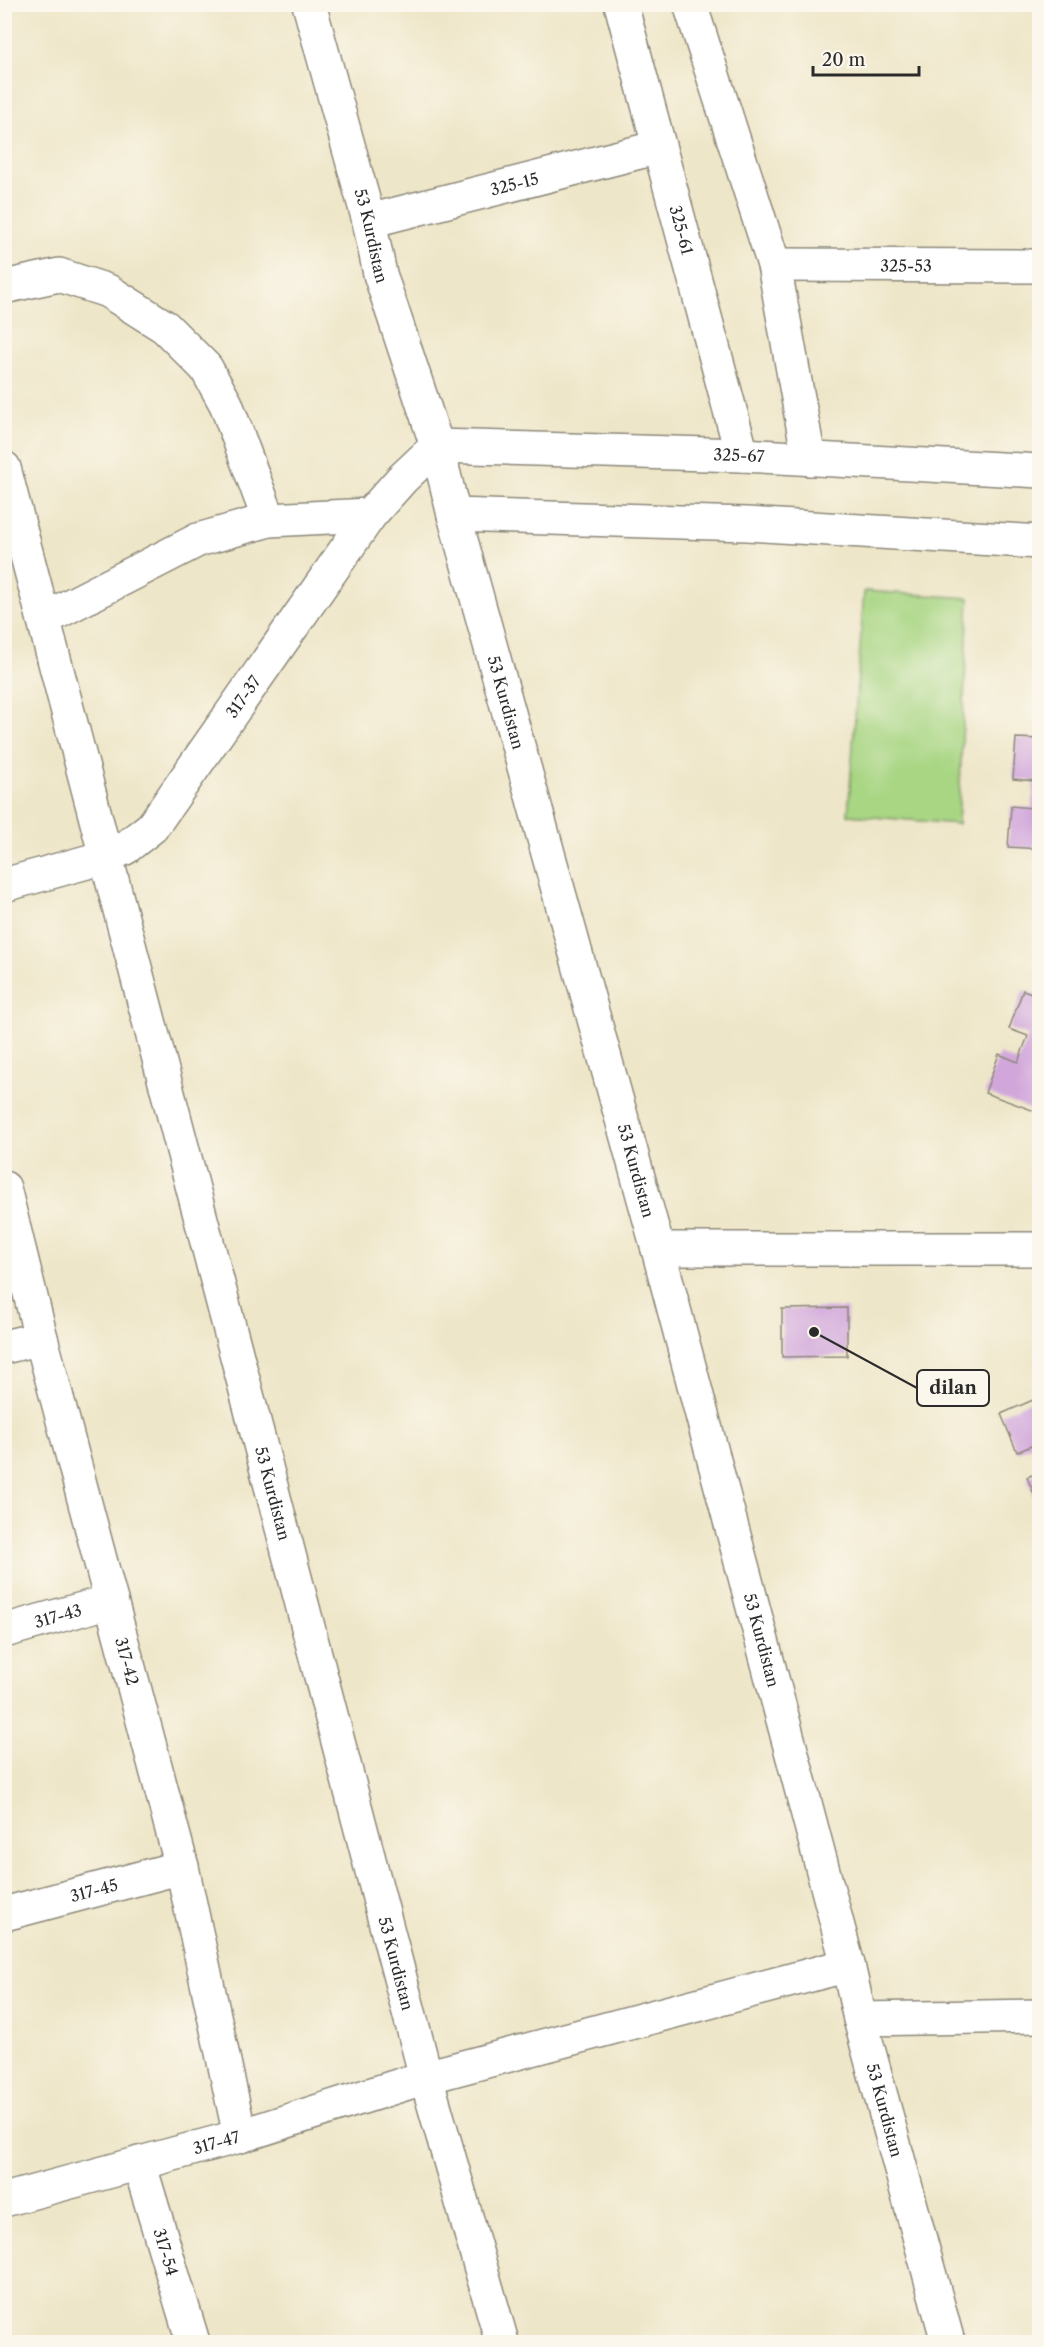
<svg xmlns="http://www.w3.org/2000/svg" width="1044" height="2347" font-family="'Libre Caslon Text',serif">
<style>
.green{fill:#a8d683;stroke:#6a8057;stroke-width:1.5}
.building{fill:#d1a7db}
.lines{fill:none;stroke-linecap:round;stroke-linejoin:round}
.street-casing{stroke:#8c887a;stroke-width:36}
.secondary-casing{stroke:#8c887a;stroke-width:36}
.street{stroke:#fff;stroke-width:33}
.secondary{stroke:#fff;stroke-width:33}
.labels{text-anchor:middle;dominant-baseline:central;stroke-width:4.5;stroke-linejoin:round;paint-order:stroke}
.street-label{font-size:16px;fill:#2b2b2b;stroke:#fbf7ec}
.leader{fill:none;stroke:#2b2b2b;stroke-width:2}
.callout-dot{fill:#2b2b2b;stroke:#fbf7ec;stroke-width:2}
.callout{fill:#fbf7ec;stroke:#2b2b2b;stroke-width:2}
.callout-label{font-size:18px;text-anchor:middle;font-weight:bold;fill:#2b2b2b}
</style>
<rect width="100%" height="100%" fill="#fbf7ec"/>
<filter id="ink" filterUnits="userSpaceOnUse"><feTurbulence type="fractalNoise" baseFrequency=".0167" numOctaves="2"/><feDisplacementMap in="SourceGraphic" scale="12" xChannelSelector="R" yChannelSelector="G"/><feConvolveMatrix kernelMatrix="1 2 1 2 8 2 1 2 1" color-interpolation-filters="sRGB"/></filter>
<filter id="wash" filterUnits="userSpaceOnUse"><feTurbulence type="fractalNoise" baseFrequency=".008" numOctaves="4" result="noise"/><feDisplacementMap in="SourceGraphic" scale="24" xChannelSelector="R" yChannelSelector="G"/><feGaussianBlur stdDeviation="1.35" result="paint"/><feColorMatrix in="noise" values="0 0 0 0 0 0 0 0 0 0 0 0 0 0 0 0 0 1.4 0 .05"/><feComposite in="paint" operator="in"/></filter>
<g filter="url(#wash)">
<rect width="100%" height="100%" fill="#eee6c8"/>
<path class="green" d="M864 591 969 598 958 824 848 815Z"/>
<g id="blocks">
<path class="building" d="M1016 738 1040 739V849L1008 847 1011 806 1032 808 1034 781 1013 779Z
M1023 990 1040 996V1113L985 1093 999 1054 1018 1062 1028 1036 1009 1029Z
M847 1308V1356L782 1357V1309Z
M1040 1397V1452L1036 1444 1017 1452 1001 1414Z
M1040 1472V1507H1039L1027 1477Z"/>
</g>
</g>
<g filter="url(#ink)">
<use href="#blocks" fill-opacity="0" stroke="#8c887a" stroke-width="1.5"/>
<g class="lines">
<defs>
<g id="street">
<path id="s1" d="M621 4 742 455"/>
<path d="M690 4 774 265 809 459"/>
<path id="s2" d="M369 221 659 147"/>
<path id="s3" d="M774 265 1040 266"/>
<path d="M4 287 59 275 108 291 165 327 206 368 226 404 269 520"/>
<path d="M44 619 198 540 269 520 370 515"/>
<path id="s4" d="M4 885 105 857 125 848 152 827 370 515 402 479 437 446"/>
<path id="s5" d="M4 1188 41 1338 182 1867 240 2136"/>
<path d="M658 1249H1040"/>
<path d="M4 1347 41 1338"/>
<path id="s6" d="M4 1631 111 1601"/>
<path id="s7" d="M4 1914 182 1867"/>
<path d="M860 2019 1040 2016"/>
<path id="s8" d="M139 2163 193 2342"/>
<path id="s9" d="M4 2200 240 2136 426 2077 848 1965"/>
</g>
<g id="secondary">
<path id="s10" d="M309 4 369 221 380 274 437 446 454 515 658 1249 848 1965 860 2019 948 2342"/>
<path id="s11" d="M437 446 742 455 1040 471"/>
<path id="s12" d="M4 468 426 2077 502 2342"/>
<path d="M454 515 747 524 1040 542"/>
</g>
</defs>
<use href="#street" class="street-casing"/>
<use href="#secondary" class="secondary-casing"/>
<use href="#street" class="street"/>
<use href="#secondary" class="secondary"/>
</g>
</g>
<g class="labels">
<g class="street-label">
<text stroke="none"><textPath href="#s2" startOffset="150">325-15</textPath></text>
<text stroke="none"><textPath href="#s1" startOffset="234">325-61</textPath></text>
<text stroke="none"><textPath href="#s10" startOffset="240">53 Kurdistan</textPath></text>
<text stroke="none"><textPath href="#s3" startOffset="132">325-53</textPath></text>
<text stroke="none"><textPath href="#s11" startOffset="302">325-67</textPath></text>
<text stroke="none"><textPath href="#s4" startOffset="320">317-37</textPath></text>
<text stroke="none"><textPath href="#s10" startOffset="726">53 Kurdistan</textPath></text>
<text stroke="none"><textPath href="#s10" startOffset="1212">53 Kurdistan</textPath></text>
<text stroke="none"><textPath href="#s12" startOffset="1060">53 Kurdistan</textPath></text>
<text stroke="none"><textPath href="#s6" startOffset="56">317-43</textPath></text>
<text stroke="none"><textPath href="#s10" startOffset="1698">53 Kurdistan</textPath></text>
<text stroke="none"><textPath href="#s5" startOffset="489">317-42</textPath></text>
<text stroke="none"><textPath href="#s7" startOffset="93">317-45</textPath></text>
<text stroke="none"><textPath href="#s12" startOffset="1546">53 Kurdistan</textPath></text>
<text stroke="none"><textPath href="#s10" startOffset="2184">53 Kurdistan</textPath></text>
<text stroke="none"><textPath href="#s9" startOffset="220">317-47</textPath></text>
<text stroke="none"><textPath href="#s8" startOffset="93">317-54</textPath></text>
</g>
</g>
<path class="leader" d="M814 1332L917 1388"/>
<circle class="callout-dot" cx="814" cy="1332" r="6"/>
<rect class="callout" x="917" y="1370" width="72" height="36" rx="6"/>
<g class="callout-label">
<text x="953" y="1394">dilan</text>
</g>
<rect width="1044" height="2347" fill="none" stroke="#fbf7ec" stroke-width="24"/>
<path d="M813 66v9h106v-9" fill="none" stroke="#2b2b2b" stroke-width="3"/>
<text x="822" y="66" font-size="18" fill="#2b2b2b" stroke="#fbf7ec" stroke-width="4.5" paint-order="stroke">20 m</text>
</svg>
